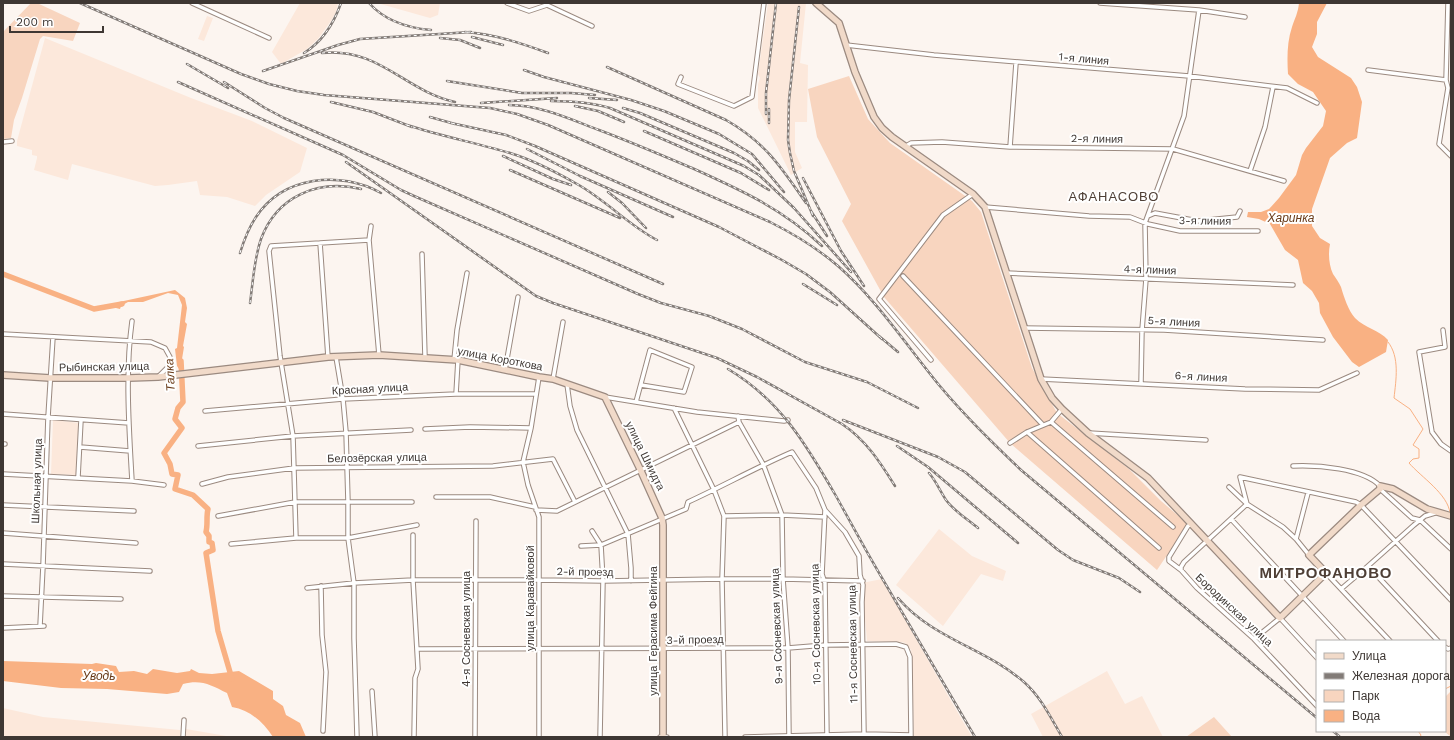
<svg xmlns="http://www.w3.org/2000/svg" width="1454" height="740" font-family="'Work Sans',sans-serif">
<style>
.built{fill:#fce8db}
.green{fill:#f8d5bf}
.water{fill:#f9b183}
.lines{fill:none;stroke-linecap:round;stroke-linejoin:round}
.stream{stroke:#f9b183;stroke-width:1}
.river{stroke:#f9b183;stroke-width:5.5}
.street-casing{stroke:#9b8a80;stroke-width:5.5}
.secondary-casing{stroke:#9b8a80;stroke-width:8}
.street{stroke:#fff;stroke-width:3.5}
.secondary{stroke:#f1dac9;stroke-width:5.5}
.rail-casing{stroke:#827b77;stroke-width:2.5}
.rail{stroke:#fff;stroke-width:1;stroke-dasharray:3;stroke-linecap:butt}
.labels{text-anchor:middle;dominant-baseline:central;stroke-width:4;stroke-linejoin:round;paint-order:stroke}
.street-label{font-size:11px;fill:#3e3733;stroke:#fff}
.water-label{font-size:12px;font-style:italic;fill:#693b19;stroke:#fff}
.quarter-label{font-size:13px;letter-spacing:1px;fill:#4e3f36;stroke:#fff}
.district-label{font-size:15px;font-weight:bold;letter-spacing:1px;fill:#4e3f36;stroke:#fff}
</style>
<rect width="100%" height="100%" fill="#fcf5f0"/>
<path class="built" d="M300 3H338L336 12 331 21 318 39 307 49 281 64 272 52Z
M377 3H440L438 15 430 18Z
M768 3H806L800 63 808 65 807 122H795V152L802 168 791 175 758 108V84L760 78 758 74Z
M207 16 213 18 204 41 198 39Z
M45 38 191 98 252 121 307 148 300 172 266 195 255 206 227 197 200 195 197 181 168 185 155 186 72 164 68 180 34 170 37 158V156L32 155V150L17 146V141Z
M53 420 80 423 77 475 51 474Z
M939 529 972 556 1006 571 1003 581 981 574 943 626 896 585Z
M882 579 954 706 972 737H914L912 658 911 650 905 643 901 642 867 641 862 583Z
M1107 671 1125 704 1142 696 1163 737H1043L1031 714Z
M3 708 43 717 180 730V737H3Z
M186 729 232 737H185Z"/>
<path class="green" d="M31 3H37L80 23 73 41 43 36 40 39 22 98 14 120 11 138 3 139V32Z
M849 76 868 119 890 143 961 193 972 201 981 212 1032 368 1057 413 1129 469 1161 501 1188 524 1157 570 1010 443 884 297 842 221 851 204 817 137 808 89Z
M1451 691V737L1444 731H1445V697Z
M1214 717 1232 737H1186Z"/>
<path class="water" d="M1299 3H1327L1317 22V34L1312 47 1318 57 1351 78 1357 87 1362 102 1357 138 1347 143 1330 158 1312 209V226L1320 238 1330 244C1328 254 1329 265 1333 274 1336 278 1339 283 1341 287 1344 297 1348 310 1355 318 1365 328 1379 330 1388 340L1386 352 1359 367 1352 362 1333 337 1320 313 1319 303 1312 291 1303 283 1298 260 1285 250 1270 224 1259 219 1247 217 1248 212H1261L1269 209 1279 198 1296 175 1302 155 1306 148 1323 126 1326 111 1313 92 1298 84 1288 74C1287 58 1287 42 1292 27 1295 18 1298 13 1299 3Z
M175 290 185 298 187 308 185 322 187 324 183 346 184 347 182 359 184 369H179L177 366 175 349 177 348 182 305 178 295 168 293 143 302H128L121 306 120 309 112 307 119 302Z
M3 661 92 664 96 663 116 666 119 672 134 671 147 674 153 669 177 673 190 671 191 669 199 673 212 674 239 671 273 691V699L283 706 286 715 300 723 306 737H273C263 722 250 710 232 707L227 693C211 685 201 679 183 684L179 692 167 694 107 689 61 688 3 681Z"/>
<g class="lines">
<path class="stream" d="M1388 342C1400 357 1396 380 1394 398L1410 409 1423 429 1413 445 1419 449V458L1413 459 1409 463C1421 477 1448 494 1450 513
M1451 519V521
M1445 689 1451 686
M1418 731 1421 735 1420 737"/>
<path class="river" d="M3 274 94 309 122 304
M181 361 183 402 178 408 175 419 182 428 164 453 170 464 172 474 178 475 175 489 193 495 208 509C206 517 208 524 206 532L209 536V542L212 543 213 550 206 553 218 631 232 679"/>
<defs>
<path id="street" d="M192 3 269 38
M507 3 529 11 547 5 592 26
M1100 3 1199 10 1245 17
M1448 3 1446 80 1448 88 1439 144 1451 156
M846 45 934 55 1189 76 1287 88 1317 103
M1368 70 1446 80
M681 77 678 84 734 106 752 97 764 3
M3 142 12 141
M906 146 911 143 942 142 1010 147 1173 149 1284 181
M1010 147 1016 63
M1250 171 1265 127 1273 87
M985 207 1089 216 1130 217 1148 224 1180 231H1258
M1148 216 1155 213 1198 221 1237 217 1240 211
M371 226 369 240 379 355
M320 243 328 357
M422 254 425 357
M1006 273 1293 285
M903 276 1043 425
M1024 328 1164 330 1323 340
M1443 330 1445 347 1419 352 1432 432 1441 444 1451 451
M3 334 151 342 165 348 170 357 168 367 158 377
M336 357 343 399 346 432 348 502V538L354 583V638L357 737
M454 360 457 330 467 273
M931 360 879 299 943 215 973 194
M505 370 518 297
M539 377 531 428 523 462 528 485 539 517V737
M553 379 563 322
M1041 379 1245 389 1319 390 1357 373
M1141 383 1142 330 1146 279 1145 223 1184 116 1199 10
M567 384 570 406 577 430 628 534 631 568V581
M456 394 458 360
M605 397 697 412 784 421 788 420
M636 402 650 350 692 367 684 392 641 385
M674 408 714 490 724 516 722 579 725 737
M205 411 343 399 456 394H536
M3 414 129 423
M738 416 739 422 763 464 782 515 783 579 788 648 789 737
M1051 422 1173 527
M425 429 470 427 531 428
M1027 432 1159 548
M1089 433 1206 440
M1010 443 1027 432 1051 422 1062 409
M3 444H5
M198 446 293 436 411 430
M80 447 130 451
M1293 466C1317 465 1363 468 1380 486
M3 474 132 481 164 485
M78 477 81 420
M132 481C129 428 125 373 132 321
M202 484 228 477 294 468 493 466 553 459 575 502
M1380 489 1412 518 1420 520 1451 549
M436 497H490L535 507
M3 505 134 511
M536 510 557 511 739 422
M825 510 822 574 825 583 827 737
M218 516 295 502H412
M724 516 782 515 825 517
M1231 519 1344 641
M1192 524 1188 526 1169 557V561L1181 570 1197 588 1254 639 1317 706
M592 531 601 545
M3 533 136 543
M413 535V580L418 669 415 678 414 737
M296 538 293 436 280 356 269 251 271 246 369 240
M1296 539 1308 493
M231 544 296 538H348L417 525
M581 546 601 545 686 509 688 502C723 486 757 467 792 452L816 488 825 510 845 532 859 556 860 575 863 585 862 602 864 734 865 737
M1309 555 1296 539 1283 527 1247 504 1240 477 1356 502 1361 505 1451 600
M3 564 150 571
M1368 566 1438 641
M1181 570V567L1184 562 1247 504 1229 487
M1326 573 1390 641
M321 586 322 635 326 672 323 731
M307 588 354 583 413 580H538L603 581 722 579H783L863 581
M1341 589 1368 566 1414 525 1425 516 1435 513
M3 596 121 599
M40 626 43 566 48 417 53 337
M3 628 44 626
M1254 639 1280 618 1317 658
M1445 647 1448 649 1451 648
M417 649 788 648 825 645 896 644 906 647 910 657 911 737
M372 691 375 737
M183 737 184 720
M475 737 476 521
M600 737 603 581 601 545
M660 737H667
M745 737 864 734 911 735"/>
<path id="secondary" d="M816 3 839 23 855 72 874 117 882 128 892 137 973 194 985 207 1041 379 1052 398 1062 409 1088 433 1148 478 1280 618 1326 573 1309 555 1361 505 1380 489V486L1393 489 1427 509 1451 516
M3 375 50 378H129L158 377 328 357 379 355 458 360 539 377 553 379 605 397 640 469 662 518 663 525V737"/>
</defs>
<use href="#street" class="street-casing"/>
<use href="#secondary" class="secondary-casing"/>
<use href="#street" class="street"/>
<use href="#secondary" class="secondary"/>
<defs>
<path id="rail" d="M80 3 241 74 269 84 297 91 324 95 490 108 517 114 548 125 770 222C794 234 817 248 838 266 876 299 907 346 939 385 964 415 992 442 1021 470L1317 718
M369 3C385 21 408 28 431 30
M799 7 789 100 788 140 790 153 794 171 813 216
M465 32C494 34 521 43 548 53
M472 37 503 45
M440 38 460 40 480 48
M304 53C322 42 334 23 341 3
M322 53C379 47 405 91 455 102
M187 64 228 88
M607 67 726 120C765 142 781 167 806 203
M524 70 544 77 631 100 664 111 719 134 752 154 784 192
M263 71 338 45 360 39 471 32
M447 81 522 93H571L595 95
M178 82 343 155 401 190 414 196 638 294 661 303 709 316 742 329 805 362 867 382 918 408
M224 82 265 108 284 118 663 284
M589 98 617 100
M551 101C571 101 590 102 610 108L744 166 759 175 794 208 851 272
M331 102 373 112 412 127
M481 103 557 98
M509 105C540 105 570 119 599 130 631 142 661 155 692 168 741 190 783 209 822 246
M575 106 598 111 624 122
M623 108 640 113 734 153 748 161 759 170
M769 109V123
M766 114V93L776 3
M430 117 455 124
M451 123 506 135 535 146 719 227 782 260 806 274 830 292 882 339
M407 125C441 136 476 143 510 153 533 160 556 172 577 184 606 200 628 225 657 240
M644 131 741 173 769 190
M527 149 580 176 673 217
M503 156 553 179 571 185
M346 162 536 296 553 303 717 358 757 377 842 424C866 440 880 462 895 486
M510 170 620 218
M803 178 841 251 864 286
M608 192 622 203 646 228
M811 211 827 236
M240 253C244 240 248 229 256 217 283 176 340 170 381 193
M803 284 837 305
M250 303C253 282 254 259 261 239 277 196 318 179 361 189
M879 336 898 352
M728 369C780 400 806 444 836 496 851 523 866 551 882 578 913 631 944 684 975 737
M843 420 938 457 965 472 1058 550 1073 560 1119 578 1140 592
M897 446 928 467 1018 543
M929 473C936 481 940 491 946 500 954 511 967 519 978 528
M898 598C933 639 985 648 1024 682 1041 697 1051 718 1062 737
M1333 731 1340 737"/>
</defs>
<use href="#rail" class="rail-casing"/>
<use href="#rail" class="rail"/>
</g>
<g class="labels">
<g class="street-label">
<text transform="translate(1084 59) rotate(5)">1-я линия</text>
<text transform="translate(1097 139) rotate(1)">2-я линия</text>
<text transform="translate(1205 221) rotate(1)">3-я линия</text>
<text transform="translate(1150 270) rotate(2)">4-я линия</text>
<text transform="translate(1174 322) rotate(3)">5-я линия</text>
<text transform="translate(500 359) rotate(11)">улица Короткова</text>
<text transform="translate(104 367) rotate(-1)">Рыбинская улица</text>
<text transform="translate(1201 377) rotate(3)">6-я линия</text>
<text transform="translate(370 389) rotate(-3)">Красная улица</text>
<text transform="translate(645 456) rotate(64)">улица Шмидта</text>
<text transform="translate(377 458) rotate(-1)">Белозёрская улица</text>
<text transform="translate(37 481) rotate(-88)">Школьная улица</text>
<text transform="translate(585 572) rotate(1)">2-й проезд</text>
<text transform="translate(530 598) rotate(-90)">улица Каравайковой</text>
<text transform="translate(1234 610) rotate(43)">Бородинская улица</text>
<text transform="translate(816 624) rotate(-91)">10-я Сосневская улица</text>
<text transform="translate(777 626) rotate(-92)">9-я Сосневская улица</text>
<text transform="translate(466 629) rotate(-90)">4-я Сосневская улица</text>
<text transform="translate(653 631) rotate(-90)">улица Герасима Фейгина</text>
<text transform="translate(695 640) rotate(-1)">3-й проезд</text>
<text transform="translate(853 644) rotate(-91)">11-я Сосневская улица</text>
</g>
<g class="water-label">
<text x="1291" y="218">Харинка</text>
<text transform="translate(170 375) rotate(-93)">Талка</text>
<text x="99" y="676">Уводь</text>
</g>
<g class="quarter-label">
<text x="1114" y="196">АФАНАСОВО</text>
</g>
<g class="district-label">
<text x="1326" y="573">МИТРОФАНОВО</text>
</g>
</g>
<rect width="1454" height="740" fill="none" stroke="#3e3733" stroke-width="8"/>
<rect x="1316" y="640" width="130" height="92" fill="#ffffff" stroke="#b2afad"/>
<rect x="1324" y="653" width="20" height="6" fill="#f1dac9" stroke="#b2afad"/>
<text x="1352" y="660" font-size="12" fill="#3e3733">Улица</text>
<rect x="1324" y="673" width="20" height="6" fill="#827b77" stroke="#b2afad"/>
<text x="1352" y="680" font-size="12" fill="#3e3733">Железная дорога</text>
<rect x="1324" y="690" width="20" height="12" fill="#f8d5bf" stroke="#b2afad"/>
<text x="1352" y="700" font-size="12" fill="#3e3733">Парк</text>
<rect x="1324" y="710" width="20" height="12" fill="#f9b183" stroke="#b2afad"/>
<text x="1352" y="720" font-size="12" fill="#3e3733">Вода</text>
<path d="M10 26v6h93v-6" fill="none" stroke="#3e3733" stroke-width="2"/>
<text x="16" y="26" font-size="12" fill="#3e3733" stroke="#ffffff" stroke-width="3" paint-order="stroke">200 m</text>
</svg>
